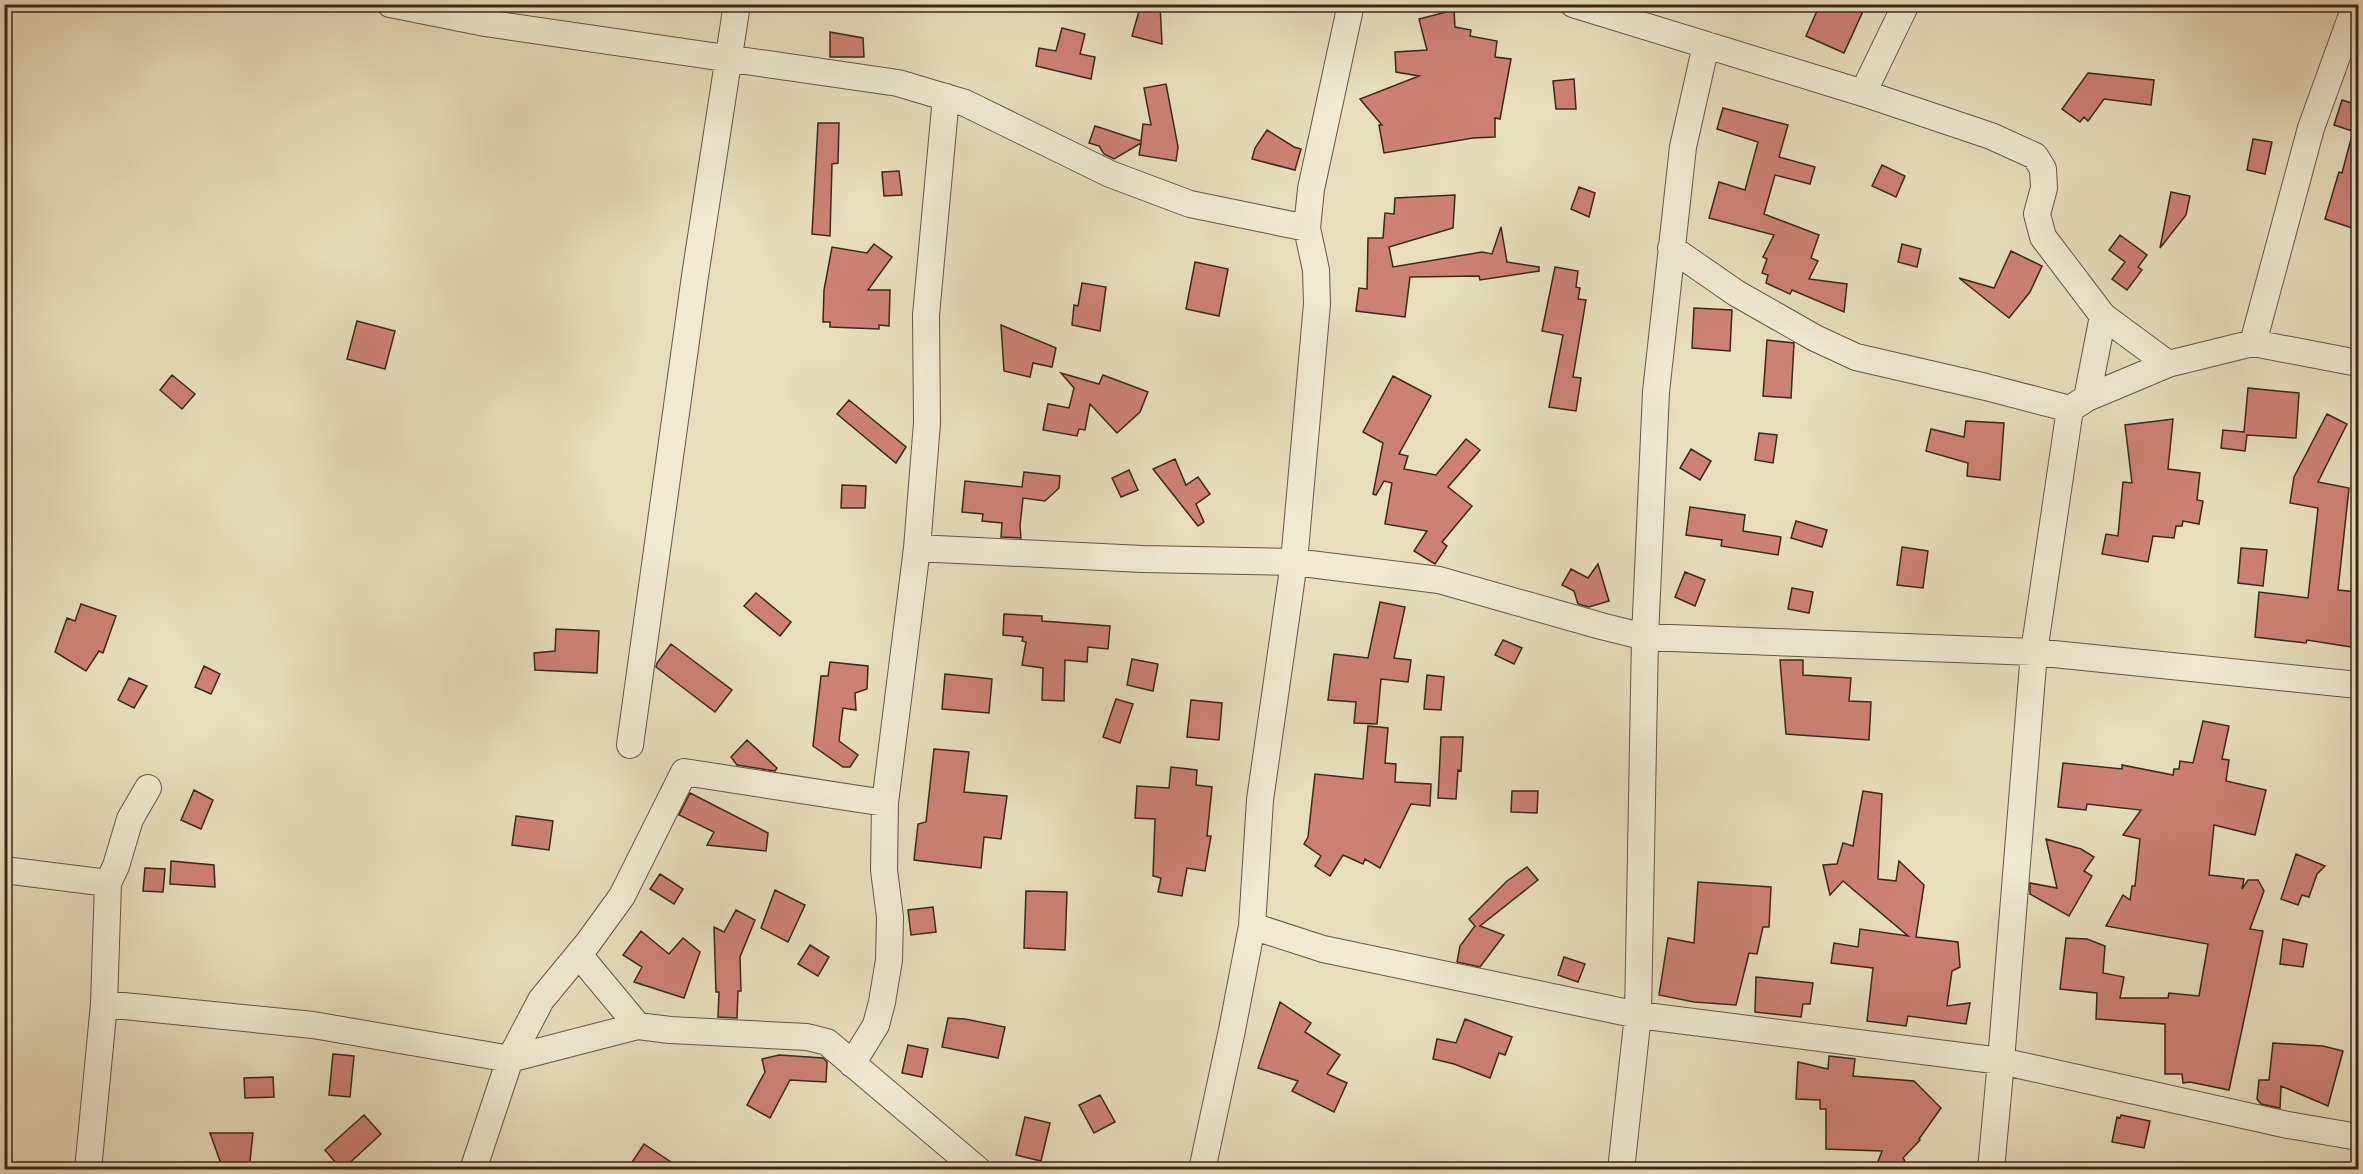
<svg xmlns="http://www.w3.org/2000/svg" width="2363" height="1174" font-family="'IM FELL DW Pica',serif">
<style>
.building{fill:#cd8174;stroke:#3b271c;stroke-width:1.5}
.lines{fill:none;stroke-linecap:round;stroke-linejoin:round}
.minor-casing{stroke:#654;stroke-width:28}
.minor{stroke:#f0ead3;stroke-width:26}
</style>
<rect width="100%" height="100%" fill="#e8debb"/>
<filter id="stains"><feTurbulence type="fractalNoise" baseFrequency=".00333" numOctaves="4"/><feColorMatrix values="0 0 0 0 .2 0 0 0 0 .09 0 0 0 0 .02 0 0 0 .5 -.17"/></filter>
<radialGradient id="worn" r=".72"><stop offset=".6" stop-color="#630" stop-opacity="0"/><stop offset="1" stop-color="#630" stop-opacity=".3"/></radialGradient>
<path class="building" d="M1141 4H1160L1162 44 1132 36Z
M1820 4H1848L1863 11 1844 53 1806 36Z
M1454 10 1455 27 1471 30 1470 36 1497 41 1495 57 1511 59 1500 119 1495 118V137L1473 138 1384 153 1379 125H1382L1360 99 1419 76 1396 72 1395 52 1427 50 1419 19Z
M1062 28 1085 34 1080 54 1095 57 1091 79 1036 66 1039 48 1056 51Z
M830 32 863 38 864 57H830Z
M2088 73 2154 80 2151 105 2104 99 2088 121 2084 117 2080 122 2062 109Z
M1574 79 1576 109H1556L1553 81Z
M1166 84 1178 147 1176 161 1139 155 1141 143 1114 159 1104 154 1099 146 1089 143 1095 126 1141 141 1143 124 1151 125 1144 88Z
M2342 100 2358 105V133L2334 125Z
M1723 108 1788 125 1779 157 1815 167 1810 184 1775 175 1764 214 1819 235 1811 258 1818 261 1809 279 1847 284 1844 312 1792 290 1790 294 1766 283 1768 275 1762 273 1767 259 1763 257 1774 235 1709 218 1719 182 1745 190 1758 142 1717 129Z
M818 123H839L838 163 832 164 830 236 812 234Z
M1267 130 1294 147 1301 149 1295 170 1252 159 1255 148Z
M2352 135 2358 136V230L2325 219 2339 172 2342 173Z
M2253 139 2272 142 2265 174 2247 170Z
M1882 165 1905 176 1896 197 1872 186Z
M899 171 902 195 884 196 882 172Z
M1579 187 1595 193 1589 217 1571 209Z
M2171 192 2190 196 2186 215 2160 248Z
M1455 195 1453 228 1389 247 1393 267 1482 252 1492 254 1501 227 1507 262 1539 267V271L1480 280 1479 276 1410 277 1405 317 1356 311 1359 288 1367 289 1368 238H1383L1385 213 1394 214 1395 198Z
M2120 235 2147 255 2138 267 2142 270 2127 290 2112 279 2125 262 2109 250Z
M874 244 892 257 868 290H890L889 326 879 325V329L830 327V322H823L824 290 832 247 867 253Z
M1902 244 1921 249 1917 267 1898 262Z
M2011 251 2042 266 2030 292 2009 318 1959 278 1994 288Z
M1195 262 1228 269 1219 316 1186 309Z
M1555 267 1578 271 1576 287 1580 288 1578 299 1586 300 1573 377 1581 378 1576 411 1549 407 1563 335 1542 331Z
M1082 283 1106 287 1100 331 1072 325 1074 305 1078 306Z
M1694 308 1732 310 1730 351 1692 348Z
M357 321 395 331 385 369 347 359Z
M1001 325 1056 348 1052 367 1033 363 1030 377 1004 371Z
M1767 340 1794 343 1791 398 1763 396Z
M1061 373 1099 384 1103 375 1148 392 1140 412 1117 433 1090 404 1085 430 1079 429 1077 436 1043 430 1048 404 1069 408 1074 388Z
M172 375 195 394 182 409 160 390Z
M1393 376 1431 396 1399 454 1408 456 1404 469 1436 475 1466 439 1480 450 1448 487 1472 506 1442 542 1447 546 1435 564 1414 551 1427 531 1385 524 1392 483 1384 481 1376 495 1373 494 1383 443 1363 432Z
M2248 388 2299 393 2296 438 2247 435 2245 451 2221 448 2223 430 2244 432Z
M849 400 906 447 896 463 837 414Z
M2327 414 2347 424 2318 482 2349 488 2338 590 2358 592V648L2307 640 2306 643 2255 637 2259 592 2308 598 2318 508 2290 503 2294 477Z
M2173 419 2168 469 2200 473 2197 500 2203 501 2199 524 2183 521 2182 526H2176L2174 538 2153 536 2148 562 2102 554 2106 534 2118 536 2123 482 2132 483 2125 425Z
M1966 421 2004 423 2000 480 1967 476 1968 463 1926 451 1931 429 1964 437Z
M1759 433 1777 435 1773 463 1755 460Z
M1691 449 1711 461 1700 480 1680 468Z
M1175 459 1186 485 1198 477 1210 494 1196 504 1204 522 1198 526 1153 469Z
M1129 470 1138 490 1121 497 1112 478Z
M1024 472 1060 476 1059 488 1045 501 1023 498 1020 526 1021 538 1001 537 1002 523 982 521 983 514 962 512 965 481 1022 487Z
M842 485 866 486 865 508H841Z
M1690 507 1745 515 1743 531 1781 537 1778 555 1721 546 1722 540 1686 535Z
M1796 521 1827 530 1822 547 1791 538Z
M1902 547 1928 551 1923 588 1897 585Z
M2241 548 2267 550 2263 586 2238 583Z
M1598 564 1609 601 1589 607 1578 604 1574 591 1562 585 1571 569 1588 578Z
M1685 572 1705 580 1695 606 1675 597Z
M1792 588 1813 592 1809 613 1788 609Z
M756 593 791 622 780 636 744 606Z
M1380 602 1405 607 1394 658 1411 660 1408 682 1381 679 1377 724 1354 723 1356 702 1328 700 1334 654 1368 658Z
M81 604 116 616 103 653 99 651 86 671 55 652 67 618 75 621Z
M1004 614 1042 616V621L1110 626 1108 649 1088 647 1087 662 1065 660 1064 701 1042 700 1043 668 1022 665 1026 642 1022 641 1023 637 1003 635Z
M556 629 599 631 597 673 535 670 534 653 555 651Z
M1503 640 1522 648 1514 664 1495 655Z
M671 644 732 690 715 712 656 667 657 663Z
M1132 659 1158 664 1153 691 1127 685Z
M1780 660H1803V675L1851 678 1849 701 1871 702 1869 740 1786 734Z
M830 662 868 666 867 689 855 693 856 710 843 708 839 741 858 755 850 767H843L813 746 821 676H828Z
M204 666 220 674 211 694 195 687Z
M945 674 992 679 989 713 942 709Z
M1427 675 1444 677 1441 710 1424 709Z
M129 678 147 686 134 708 118 700Z
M1116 699 1133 704 1120 743 1103 737Z
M1191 700 1222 703 1219 740 1187 737Z
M2203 721 2229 726 2222 759 2229 760 2226 781 2266 790 2255 835 2214 825 2209 875 2244 879 2242 889 2248 880H2258L2264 891 2250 929 2263 931 2229 1090 2190 1082 2183 1083 2182 1074H2165V1024L2096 1019 2097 993 2060 989 2066 938 2087 939 2105 946 2103 973 2124 977 2120 998H2168L2169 993 2199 996 2208 944 2106 926 2123 895 2130 900 2132 886H2135L2140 839 2123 835 2141 810 2087 804 2086 810 2058 807 2063 763 2122 769V765L2173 775 2174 769H2179L2180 761 2193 763Z
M1368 726 1388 728 1385 763 1396 764 1395 782 1431 784 1430 806 1411 804 1380 868 1365 859 1363 864 1343 855 1330 876 1315 866 1321 856 1304 844 1308 837 1315 774 1363 779Z
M1441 737H1463L1461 771 1458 770 1456 799 1438 798Z
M747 740 777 768 775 771 737 765 731 757Z
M934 749 969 752 964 792 1007 796 1001 839 984 837 981 868 914 860 918 824 926 822Z
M1171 767 1197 770 1196 785 1212 787 1207 836H1211L1205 871 1187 868 1182 896 1158 892 1161 878 1153 876 1155 819 1135 818 1137 786 1169 788Z
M194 790 213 800 201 829 181 820Z
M1512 791H1538L1537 813 1511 812Z
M1863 791 1882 794 1878 879 1896 881 1899 861 1924 885 1916 937 1958 942 1960 967 1952 971 1947 1006 1970 1003 1966 1024 1908 1016 1906 1026 1867 1021 1873 968 1831 963 1834 943 1858 947 1860 929 1908 936 1843 881 1830 895 1823 865 1837 864 1843 843 1853 846Z
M690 793 768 833 766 851 707 845 714 832 679 815Z
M516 816 553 821 549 850 512 845Z
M2046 839 2081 849 2094 857 2084 871 2092 876 2069 916 2030 894V883L2057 888Z
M2296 854 2325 866 2317 874 2309 897 2302 895 2298 905 2281 899Z
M171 861 214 865 215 887 170 884Z
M1527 867 1538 880 1480 926 1504 935 1480 967 1457 962 1460 946 1475 926 1469 919 1507 881Z
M145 868 165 869 163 892 143 891Z
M660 874 683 889 674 904 650 889Z
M1698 882 1771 887 1769 927H1763L1757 954 1749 953 1736 1005 1694 1002 1659 995 1668 938 1694 943Z
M775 890 805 905 788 942 761 928Z
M1026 891 1067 892 1065 950 1024 948Z
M933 907 936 932 911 935 908 910Z
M736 910 755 920 740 957 741 991H738L737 1018 718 1017 719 992H716L714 927 724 932Z
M641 931 669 954 683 938 700 952 684 998 634 982 642 967 623 955Z
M2283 939 2307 944 2303 967 2280 964Z
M810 945 829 957 818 976 798 964Z
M1564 957 1585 964 1578 982 1558 975Z
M1756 977 1813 983 1810 1004H1803L1801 1017 1755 1012Z
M1280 1002 1311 1023 1305 1032 1340 1055 1327 1074 1347 1083 1334 1112 1292 1091 1298 1081 1258 1068Z
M948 1018 965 1019 1005 1027 998 1058 942 1047Z
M1465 1019 1512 1037 1505 1055 1499 1053 1490 1078 1454 1064 1433 1059 1437 1039 1456 1043Z
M2273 1043 2323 1046 2343 1051 2328 1106 2281 1086 2280 1108 2261 1104 2257 1099 2259 1080H2269Z
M908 1045 928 1049 922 1077 902 1073Z
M333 1054 354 1056 350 1097 329 1095Z
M779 1055 823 1058 827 1062 826 1082 790 1080 770 1118 747 1105 765 1072 762 1059Z
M1829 1056 1855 1059 1853 1076 1914 1081 1941 1108 1919 1139 1920 1140 1903 1158 1910 1170H1893L1877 1164 1882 1151 1826 1149V1109H1820V1100L1796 1099 1798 1062 1828 1069Z
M273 1077 274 1097 245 1098 244 1078Z
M1100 1095 1115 1122 1094 1133 1079 1105Z
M364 1115 381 1134 342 1170 325 1150Z
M2121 1115 2150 1121 2144 1148 2112 1142 2117 1117 2120 1118Z
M1025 1117 1050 1123 1041 1161 1016 1155Z
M210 1133H253L249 1170H219L220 1161Z
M644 1144 683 1170H627Z"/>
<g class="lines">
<defs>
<path id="minor" d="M390 4 485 23 898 83 965 103 1110 174 1190 204 1307 228
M1573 4 1863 93 1991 136 2035 156 2043 169 2044 188 2037 214 2043 237 2103 316 2168 364
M1863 93 1906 4
M1671 248 1736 293 1815 338 1856 357 1986 387 2070 409 2087 398 2168 364 2253 343 2358 363
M2253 343 2311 128 2356 4
M2087 398 2103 316
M917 548 1142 559 1294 562 1439 580 1601 626 1645 637 2034 652 2358 685
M630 745 695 276 737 4
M4 870 108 883 104 1004 88 1170
M108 883 116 866 130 819 148 788
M1252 926 1323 949 1638 1015 2001 1061 2288 1125 2358 1137
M579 955 638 1026
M104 1004 313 1025 510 1059 541 1000 588 943 622 896 684 772 885 803
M852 1064 876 1025 882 1002 889 960 890 917 884 870 885 803 917 548 927 423 926 315 946 97
M473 1170 510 1059 638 1026 670 1030 807 1037 827 1042 978 1170
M1202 1170 1232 1030 1252 926 1260 800 1294 562 1317 304 1316 270 1307 228 1311 189 1351 4
M1621 1170 1638 1015 1645 637 1656 392 1683 147 1706 45
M1991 1170 2001 1061 2034 652 2070 409"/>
</defs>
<use href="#minor" class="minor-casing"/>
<use href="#minor" class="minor"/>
</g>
<rect width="2363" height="1174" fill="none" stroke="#e8debb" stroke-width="24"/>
<rect x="6" y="6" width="2351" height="1162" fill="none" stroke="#3b271c" stroke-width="3"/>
<rect x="12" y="12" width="2339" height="1150" fill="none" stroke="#3b271c" stroke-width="1.5"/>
<rect width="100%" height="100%" filter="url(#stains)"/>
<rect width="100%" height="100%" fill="url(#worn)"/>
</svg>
